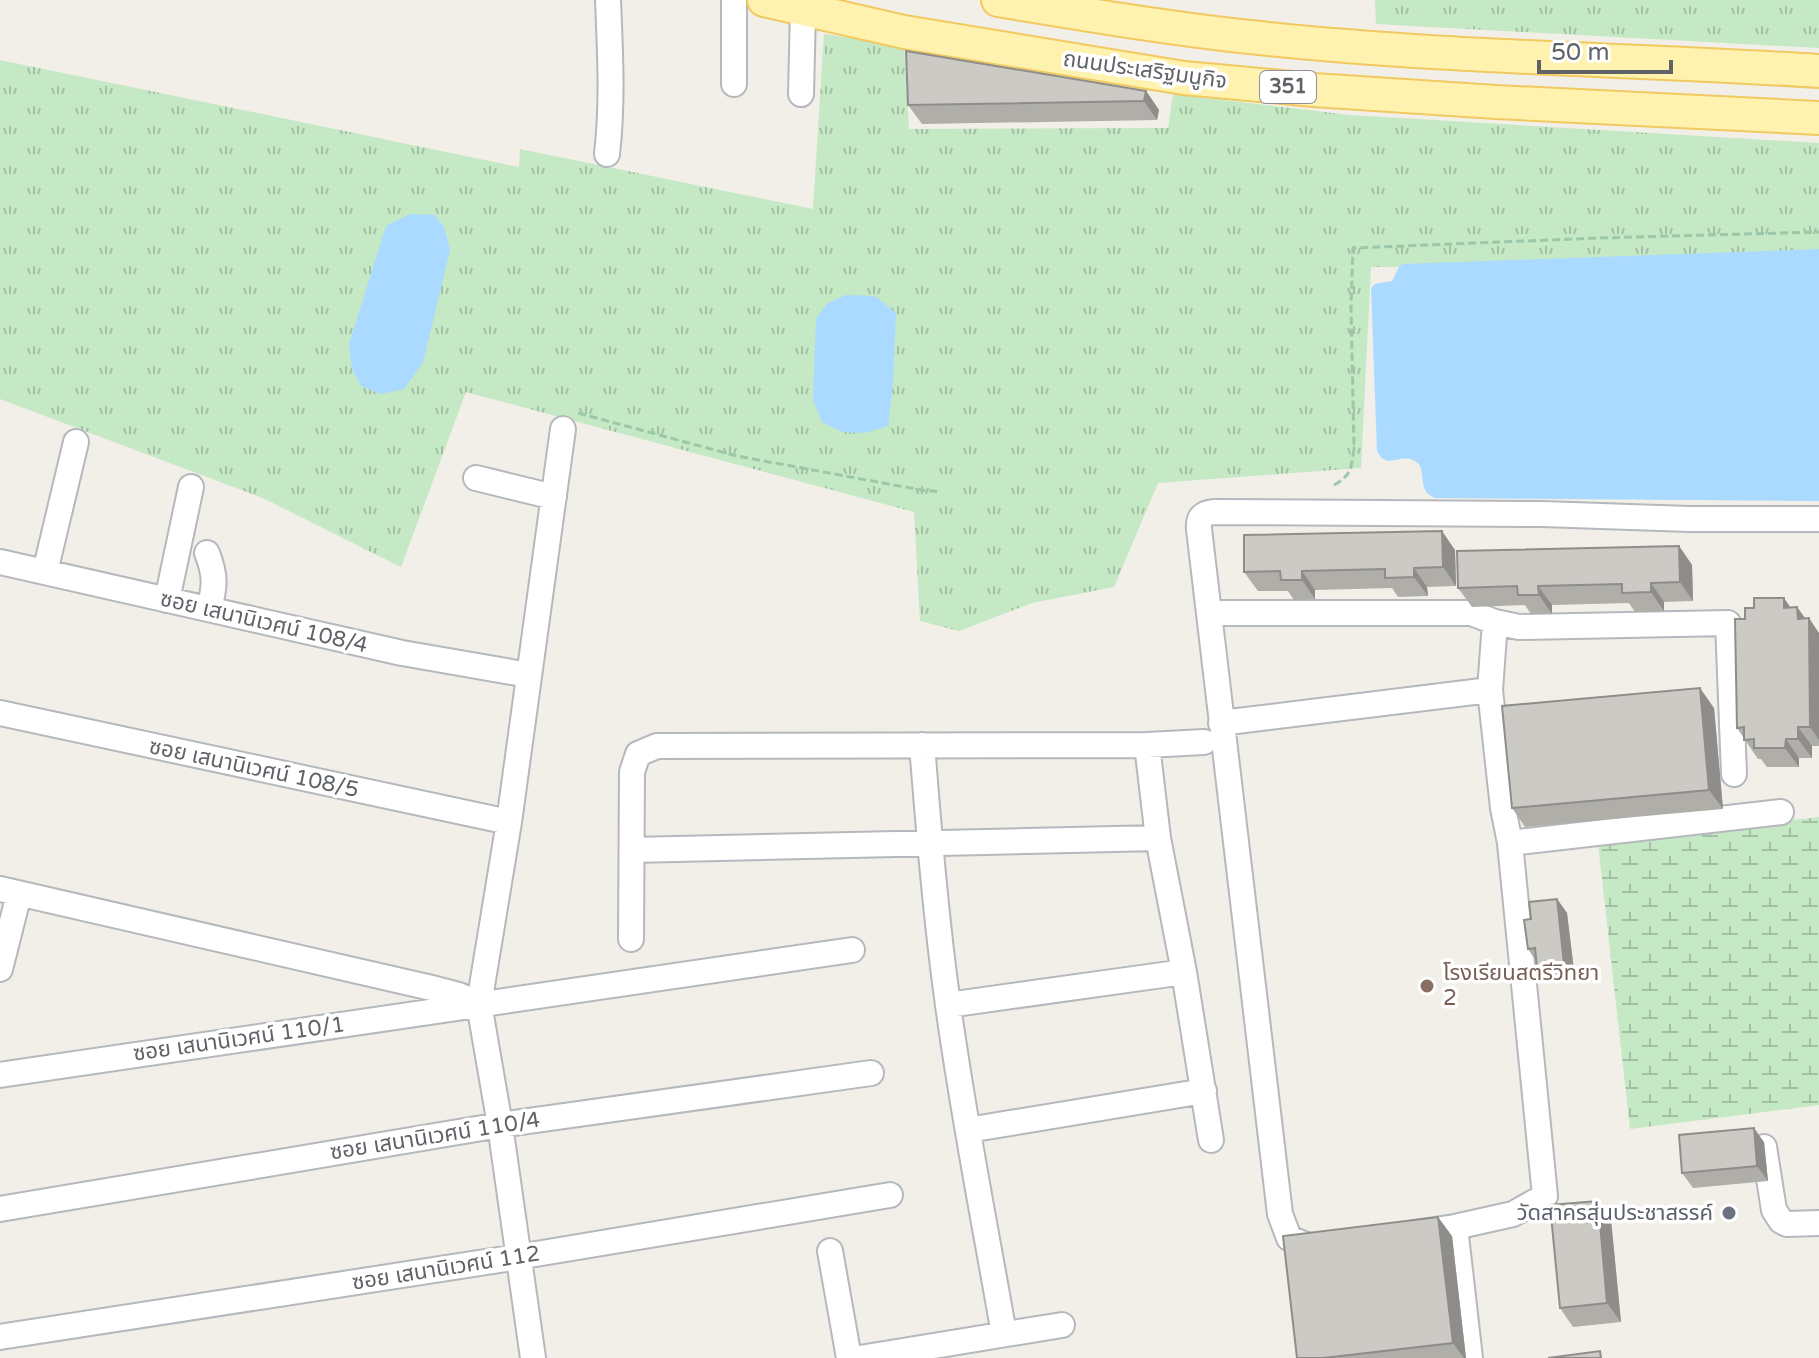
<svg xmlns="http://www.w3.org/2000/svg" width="1819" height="1358" font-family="'Varela Round','Noto Sans Thai',sans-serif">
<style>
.grass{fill:url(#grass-tufts)}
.wetland{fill:url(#wetland-marsh)}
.water{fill:#aadaff}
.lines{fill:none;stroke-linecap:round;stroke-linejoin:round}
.minor-casing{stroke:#b5b8bc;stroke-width:28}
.major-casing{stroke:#f2c960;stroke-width:36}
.path{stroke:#9cc7a9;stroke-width:3;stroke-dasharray:8 4;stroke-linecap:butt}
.minor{stroke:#fff;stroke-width:24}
.major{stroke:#fff2af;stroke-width:32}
.wall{fill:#afaea9}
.shaded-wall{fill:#8f8d8a}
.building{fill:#cccac5;stroke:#8f8d8a;stroke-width:2}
.education-dot{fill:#8d6e63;stroke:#fff;stroke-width:3}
.worship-dot{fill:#6b7280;stroke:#fff;stroke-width:3}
.labels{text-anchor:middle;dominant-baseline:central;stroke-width:7;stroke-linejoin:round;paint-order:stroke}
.shield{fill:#fff;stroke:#8f9295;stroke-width:2}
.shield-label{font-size:20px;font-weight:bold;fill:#5f6368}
.street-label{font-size:22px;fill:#5f6368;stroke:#fff}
.education-label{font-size:22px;fill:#785e54;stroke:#fff;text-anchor:start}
.worship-label{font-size:22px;fill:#5b616d;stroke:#fff;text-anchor:end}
</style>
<defs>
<pattern id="grass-tufts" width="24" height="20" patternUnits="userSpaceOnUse" patternTransform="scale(2)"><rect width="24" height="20" fill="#c5e8c5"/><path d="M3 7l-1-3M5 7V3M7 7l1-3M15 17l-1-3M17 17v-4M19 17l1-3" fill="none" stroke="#a3c0a4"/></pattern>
<pattern id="wetland-marsh" width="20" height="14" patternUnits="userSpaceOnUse" patternTransform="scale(2)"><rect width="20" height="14" fill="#c5e8c5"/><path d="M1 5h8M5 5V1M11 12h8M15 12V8" fill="none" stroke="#a3c0a4"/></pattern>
</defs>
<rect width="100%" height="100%" fill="#f1efe8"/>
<path class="grass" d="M1375 0H1819V48L1376 24Z
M824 34 904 46 909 129 1168 128 1173 94 1350 115 1819 143V265L1371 267 1361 468 1158 483 1114 587 1032 603 959 631 920 621 914 512 466 392 401 567 265 499 0 399V60L519 167 520 149 813 209Z"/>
<path class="wetland" d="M1819 817V1105L1630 1129 1598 843Z"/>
<path class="water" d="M410 214 435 215 445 229 450 250 423 363 404 389 381 394 361 386 352 369 349 344 386 226Z
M1819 249V501L1435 498C1414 490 1430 467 1413 460 1399 454 1386 470 1377 451L1371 288 1375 284 1392 281 1399 267 1403 264Z
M846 295 875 296 896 313 893 384 888 426 865 433 842 432 822 422 813 400 816 318 828 303Z"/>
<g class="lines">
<defs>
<path id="minor" d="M734 0V84
M801 94 803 10
M607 154C613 102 610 51 608 0
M476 478 554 497
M207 553C216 576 215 586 209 609
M0 562 402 653 529 675
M45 572 76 442
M167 600 191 487
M1209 613H1471L1495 622 1519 627 1728 623 1734 774
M1490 690 1503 808 1510 843
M0 713 509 822
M1221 723 1490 690 1495 622
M922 745C929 832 936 919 948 1005 963 1115 985 1225 1004 1334
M1147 745 1158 838 1184 972 1211 1140
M632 850 1158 838
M0 889 436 989 459 995 476 1003
M631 939 632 772 638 754 657 746 1147 745 1204 742
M0 969 19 894
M948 1005 1184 972
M0 1075 852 950
M968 1130 1204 1091
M1764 1147 1774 1210 1781 1221 1787 1224 1819 1223
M0 1209 500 1125 871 1073
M1455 1227 1470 1358
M1414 1233 1455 1227 1513 1214 1545 1196 1510 843 1781 812
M1318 1246 1311 1247 1289 1238 1280 1214 1199 529C1198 517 1203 513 1214 512L1542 514 1689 519H1819
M830 1251 849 1358
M0 1337 518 1257 890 1195
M533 1358 500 1125 479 1004 509 822 563 429
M860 1358 1062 1325"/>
<path id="major" d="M764 0 904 32 1184 78 1314 90 1496 102 1819 118
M998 0C1082 14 1166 28 1250 37 1439 58 1630 59 1819 71"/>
</defs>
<use href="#minor" class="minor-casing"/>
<use href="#major" class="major-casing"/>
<path class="path" d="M578 413 737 456 921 490 941 492
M1334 485C1352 475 1351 468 1354 449L1351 306 1353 248 1599 238 1819 232"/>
<use href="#minor" class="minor"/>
<use href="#major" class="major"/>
</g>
<path class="wall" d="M1146 91 1159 110 1157 120 922 124 908 105Z
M1679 546 1692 565 1693 601 1664 602V611L1635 612 1629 603 1552 605V614H1531L1525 605 1472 607 1458 588Z
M1455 550 1456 586 1427 587 1428 596 1398 597 1392 588 1315 590V599L1294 600 1288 591H1258L1244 572Z
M1791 607H1797L1805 618 1819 633V746H1812V758H1799V767H1767L1761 759H1758L1737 728Z
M1714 708 1723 809 1525 827 1512 808Z
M1557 899 1567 913 1575 979 1547 982 1537 968 1536 961 1528 949 1531 919Z
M1764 1142 1768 1181 1693 1188 1682 1173Z
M1598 1201 1611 1220 1621 1322 1573 1327 1560 1308Z
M1452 1236 1466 1358H1297Z"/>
<path class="shaded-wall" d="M1146 91 1159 110 1157 120 1144 101Z
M1442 531 1455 550 1456 586 1443 567Z
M1679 546 1692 565 1693 601 1680 582Z
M1414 568 1427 587 1428 596 1414 577Z
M1302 571 1315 590V599L1302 580Z
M1651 583 1664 602V611L1651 592Z
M1538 586 1552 605V614L1539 595Z
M1784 598 1797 617 1784 608Z
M1797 607 1809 624V618L1819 633V740L1810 727Z
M1700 688 1714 708 1723 809 1709 790Z
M1798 727 1812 746V758L1798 739Z
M1786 739 1799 758V767L1785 748Z
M1557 899 1567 913 1575 979 1564 964Z
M1754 1128 1764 1142 1768 1181 1757 1166Z
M1598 1201 1611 1220 1621 1322 1607 1303Z
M1438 1217 1452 1236 1466 1358H1464L1453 1343Z"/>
<path class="building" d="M906 51 1146 91 1144 101 908 105Z
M1442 531 1443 567 1414 568V577L1385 578V569L1302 571V580H1281L1280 571 1244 572V535Z
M1679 546 1680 582 1651 583V592L1622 593V584L1538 586 1539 595H1518L1517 586 1458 588 1457 551Z
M1754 598H1784V608L1797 607 1798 619 1809 618 1810 727H1798V739H1786L1785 748H1754V739L1744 740V727L1737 728 1735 619H1745V608H1754Z
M1700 688 1709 790 1512 808 1502 706Z
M1557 899 1564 964 1537 968 1535 948 1528 949 1524 920 1531 919 1529 902Z
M1754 1128 1757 1166 1682 1173 1679 1135Z
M1598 1201 1607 1303 1560 1308 1550 1205Z
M1438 1217 1453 1343 1323 1358H1297L1283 1236Z
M1600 1351 1601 1358H1548Z"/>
<circle class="education-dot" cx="1427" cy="986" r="8"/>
<circle class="worship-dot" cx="1729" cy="1213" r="8"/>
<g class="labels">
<rect class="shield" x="1260" y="71" width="56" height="32" rx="6"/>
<g class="shield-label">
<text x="1288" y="87">351</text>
</g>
<g class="street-label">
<text transform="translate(1145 70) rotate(8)">ถนนประเสริฐมนูกิจ</text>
<text transform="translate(264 622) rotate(13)">ซอย เสนานิเวศน์ 108/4</text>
<text transform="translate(254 768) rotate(12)">ซอย เสนานิเวศน์ 108/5</text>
<text transform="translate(239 1039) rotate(-8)">ซอย เสนานิเวศน์ 110/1</text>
<text transform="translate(435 1136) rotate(-9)">ซอย เสนานิเวศน์ 110/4</text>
<text transform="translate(446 1268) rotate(-9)">ซอย เสนานิเวศน์ 112</text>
</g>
<g class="education-label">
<text x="1443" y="973">โรงเรียนสตรีวิทยา<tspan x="1443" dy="25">2</tspan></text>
</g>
<g class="worship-label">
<text x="1713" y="1213">วัดสาครสุ่นประชาสรรค์</text>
</g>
</g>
<path d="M1539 60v12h132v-12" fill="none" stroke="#5f6368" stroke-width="4"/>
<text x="1551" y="60" font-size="24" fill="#5f6368" stroke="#ffffff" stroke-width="6" paint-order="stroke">50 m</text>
</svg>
